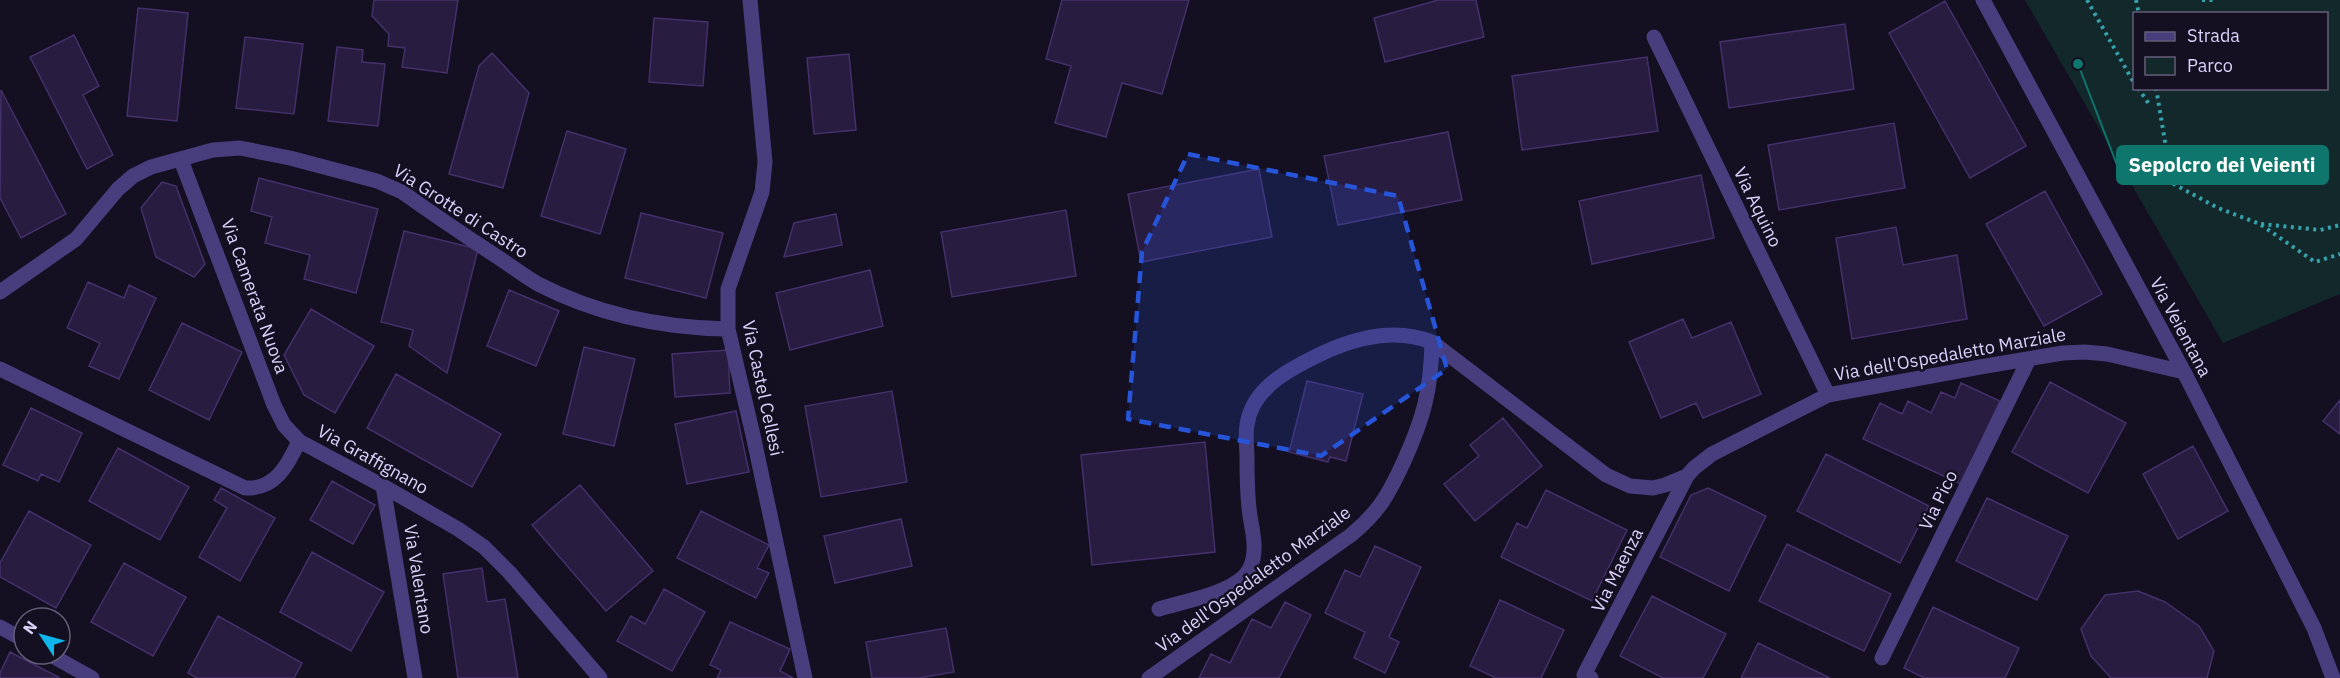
<svg xmlns="http://www.w3.org/2000/svg" width="2340" height="678" font-family="'IBM Plex Sans',sans-serif">
<style>
.green{fill:#12282b;fill-rule:evenodd}
.building{fill:#291c41;stroke:#44306b;stroke-width:1.5}
.lines{fill:none;stroke-linecap:round;stroke-linejoin:round}
.path{stroke:#36a3ac;stroke-width:4;stroke-dasharray:3 4.5;stroke-linecap:butt}
.minor{stroke:#483d7d;stroke-width:15}
.marked{fill:#2755da;fill-opacity:0.2;stroke:#2755da;stroke-width:4.5;stroke-dasharray:12 8;stroke-linejoin:round}
.labels{text-anchor:middle;dominant-baseline:central;stroke-width:5;stroke-linejoin:round;paint-order:stroke}
.street-label{font-size:18px;fill:#dcd2fc;stroke:#140f21}
.leader{fill:none;stroke:#0f766e;stroke-width:2}
.callout-dot{fill:#0f766e;stroke:#140f21;stroke-width:2}
.callout{fill:#0f766e;stroke:#0f766e;stroke-width:2}
.callout-label{font-size:20px;text-anchor:middle;font-weight:bold;fill:#fff}
</style>
<rect width="100%" height="100%" fill="#140f21"/>
<path class="green" d="M2025 0H2340V294L2223 343ZM2134 14H2326V88H2134Z"/>
<path class="building" d="M374 0H458L447 73 402 67 405 48 388 46 389 34 372 16Z
M1062 0H1189L1162 94 1122 83 1106 137 1055 123 1071 66 1046 59Z
M1438 0H1476L1484 37 1385 62 1374 18Z
M1945 1 2026 146 1970 178 1889 33Z
M138 8 188 13 177 121 127 116Z
M654 18 708 22 703 86 649 82Z
M1845 24 1854 89 1729 108 1720 42Z
M74 35 99 86 83 95 113 155 87 169 30 57Z
M245 37 303 44 294 114 236 108Z
M337 47 363 50 362 62 385 64 378 126 328 121Z
M492 53 529 93 503 188 449 174 479 66Z
M849 54 856 130 814 134 807 58Z
M1647 57 1658 131 1522 150 1512 76Z
M1 90 66 214 21 238 0 198Z
M1894 123 1905 188 1779 210 1768 145Z
M567 131 626 149 600 234 541 216Z
M1448 132 1462 200 1338 225 1324 156Z
M1259 169 1272 237 1141 262 1128 194Z
M1701 175 1714 238 1592 264 1579 201Z
M259 178 378 209 356 293 304 279 310 255 265 243 272 217 251 211Z
M162 182 176 186 205 264 194 277 156 257 141 208Z
M2045 191 2102 294 2044 326 1986 224Z
M1066 210 1076 276 952 297 941 232Z
M641 213 723 233 706 298 625 278Z
M836 214 842 245 784 257 794 223Z
M1896 227 1903 265 1957 255 1967 319 1852 339 1836 238Z
M404 231 478 249 447 373 409 346 413 330 381 322Z
M870 270 883 326 790 350 776 293Z
M88 282 124 298 129 285 156 298 119 379 89 366 100 343 67 328Z
M509 290 559 311 536 366 487 346Z
M311 309 374 346 335 413 304 395 284 355Z
M1683 319 1692 338 1731 322 1761 394 1703 418 1696 403 1661 418 1629 342Z
M182 323 242 352 209 420 149 390Z
M584 347 635 359 614 446 563 434Z
M728 350 730 393 675 397 672 354Z
M396 374 501 434 472 487 367 428Z
M1307 381 1363 394 1346 461 1330 457 1328 462 1289 452Z
M2050 382 2126 423 2088 493 2012 452Z
M1961 383 2000 401 1961 484 1863 439 1880 403 1902 414 1908 401 1931 413 1941 392 1955 398Z
M892 391 907 482 821 497 805 406Z
M2340 400V434L2323 421Z
M31 408 82 433 59 482 41 474 38 481 3 465Z
M736 411 749 472 687 484 675 424Z
M1503 418 1542 466 1475 521 1444 484 1479 456 1470 445Z
M1205 442 1215 552 1092 565 1081 455Z
M2193 446 2228 511 2178 539 2143 474Z
M118 448 189 487 160 540 89 501Z
M1826 454 1929 506 1900 563 1797 511Z
M332 481 375 505 353 544 310 520Z
M580 485 653 571 606 611 532 525Z
M221 488 275 518 240 581 199 557 227 508 214 500Z
M1708 488 1766 516 1729 591 1660 557 1691 495Z
M1546 490 1627 530 1592 601 1501 557 1517 523 1527 528Z
M1987 498 2068 536 2037 600 1956 561Z
M29 511 91 545 56 608 0 577V563Z
M701 511 769 545 757 568 769 573 756 598 677 558Z
M901 519 912 566 835 583 824 536Z
M1787 544 1891 594 1864 651 1759 601Z
M1375 546 1421 567 1389 637 1399 642 1385 673 1354 658 1365 632 1325 613 1345 570 1360 577Z
M312 552 384 592 351 651 280 612Z
M124 563 186 597 153 656 91 622Z
M482 568 487 602 505 599 518 678H458L443 574Z
M664 589 705 612 672 671 617 641 631 616 645 624Z
M2138 591 2165 602 2199 626 2214 651 2207 678H2111L2091 656 2081 629 2105 595Z
M1652 596 1726 634 1703 678H1663L1620 656Z
M1500 600 1564 630 1541 678H1496L1470 666Z
M1285 602 1311 615 1279 678H1199L1211 654 1230 663 1252 619 1271 628Z
M1933 607 2019 648 2005 678H1924L1904 668Z
M218 616 302 663 294 678H197L188 673Z
M730 622 790 649 780 671 793 678H717L721 670 710 665Z
M946 628 954 672 919 678H872L866 642Z
M1758 643 1830 678H1741Z
M10 652 60 678H0V673Z"/>
<g class="lines">
<path class="path" d="M2087 0 2134 83
M2136 0 2139 14
M2202 0H2214
M2138 88 2149 104
M2156 88 2172 183 2218 208 2260 224 2315 262 2340 254
M2261 224 2320 230 2340 225"/>
<path class="minor" d="M750 0 765 162 762 192 728 289V329L753 435 805 678
M1983 0 2184 372 2314 628 2333 678
M1654 37 1828 395
M181 160 274 405 284 425 299 441
M0 292 76 239 118 189 133 176 151 167 213 150 240 148 290 158 377 181 402 192C433 214 464 235 496 256 510 265 524 276 538 284 598 315 661 328 728 329
M0 369 245 488C275 490 288 465 299 441L383 486 458 529 484 547 509 572 600 678
M383 486 415 678
M1159 609C1184 601 1236 593 1249 570 1258 553 1253 534 1250 516 1247 496 1247 478 1247 457 1247 447 1245 436 1247 425 1252 386 1295 366 1327 351 1361 336 1397 328 1432 342L1606 475 1630 486 1653 488 1665 485 1687 476 1694 468 1712 454 1828 395 1980 367 2063 353 2085 352 2107 354 2184 372
M0 627 24 640
M49 654 92 678
M1882 658 2029 359
M1149 678 1351 535C1379 512 1389 494 1404 461 1424 417 1431 390 1432 342
M1591 678 1584 675 1687 476"/>
</g>
<path class="marked" d="M1188 154 1398 196 1447 369 1321 456 1128 419 1142 252Z"/>
<g class="labels">
<g class="street-label">
<text transform="translate(1758 207) rotate(64)">Via Aquino</text>
<text transform="translate(461 211) rotate(33)">Via Grotte di Castro</text>
<text transform="translate(255 296) rotate(70)">Via Camerata Nuova</text>
<text transform="translate(2181 327) rotate(62)">Via Veientana</text>
<text transform="translate(1950 354) rotate(-10)">Via dell'Ospedaletto Marziale</text>
<text transform="translate(763 388) rotate(78)">Via Castel Cellesi</text>
<text transform="translate(373 459) rotate(29)">Via Graffignano</text>
<text transform="translate(1938 500) rotate(-64)">Via Pico</text>
<text transform="translate(1617 570) rotate(-63)">Via Maenza</text>
<text transform="translate(419 579) rotate(81)">Via Valentano</text>
<text transform="translate(1253 579) rotate(-36)">Via dell'Ospedaletto Marziale</text>
</g>
</g>
<path class="leader" d="M2078 64L2117 165"/>
<circle class="callout-dot" cx="2078" cy="64" r="6"/>
<rect class="callout" x="2117" y="146" width="211" height="38" rx="6"/>
<g class="callout-label">
<text x="2222" y="172">Sepolcro dei Veienti</text>
</g>
<rect x="2133" y="12" width="195" height="78" fill="#140f21" stroke="#645d79" stroke-width="1.5"/>
<rect x="2145" y="32" width="30" height="9" fill="#483d7d" stroke="#645d79" stroke-width="1.5"/>
<text x="2187" y="42" font-size="18" fill="#dcd2fc">Strada</text>
<rect x="2145" y="57" width="30" height="18" fill="#12282b" stroke="#645d79" stroke-width="1.5"/>
<text x="2187" y="72" font-size="18" fill="#dcd2fc">Parco</text>
<g transform="translate(42 636) rotate(306)"><circle r="28" fill="#140f21" stroke="#645d79" stroke-width="1.5"/>
<path d="M0-4.5L10 22L0 15L-10 22Z" fill="#0fb6ea"/>
<text y="-9" font-size="16" font-weight="bold" text-anchor="middle" fill="#dcd2fc">N</text>
</g>
</svg>
